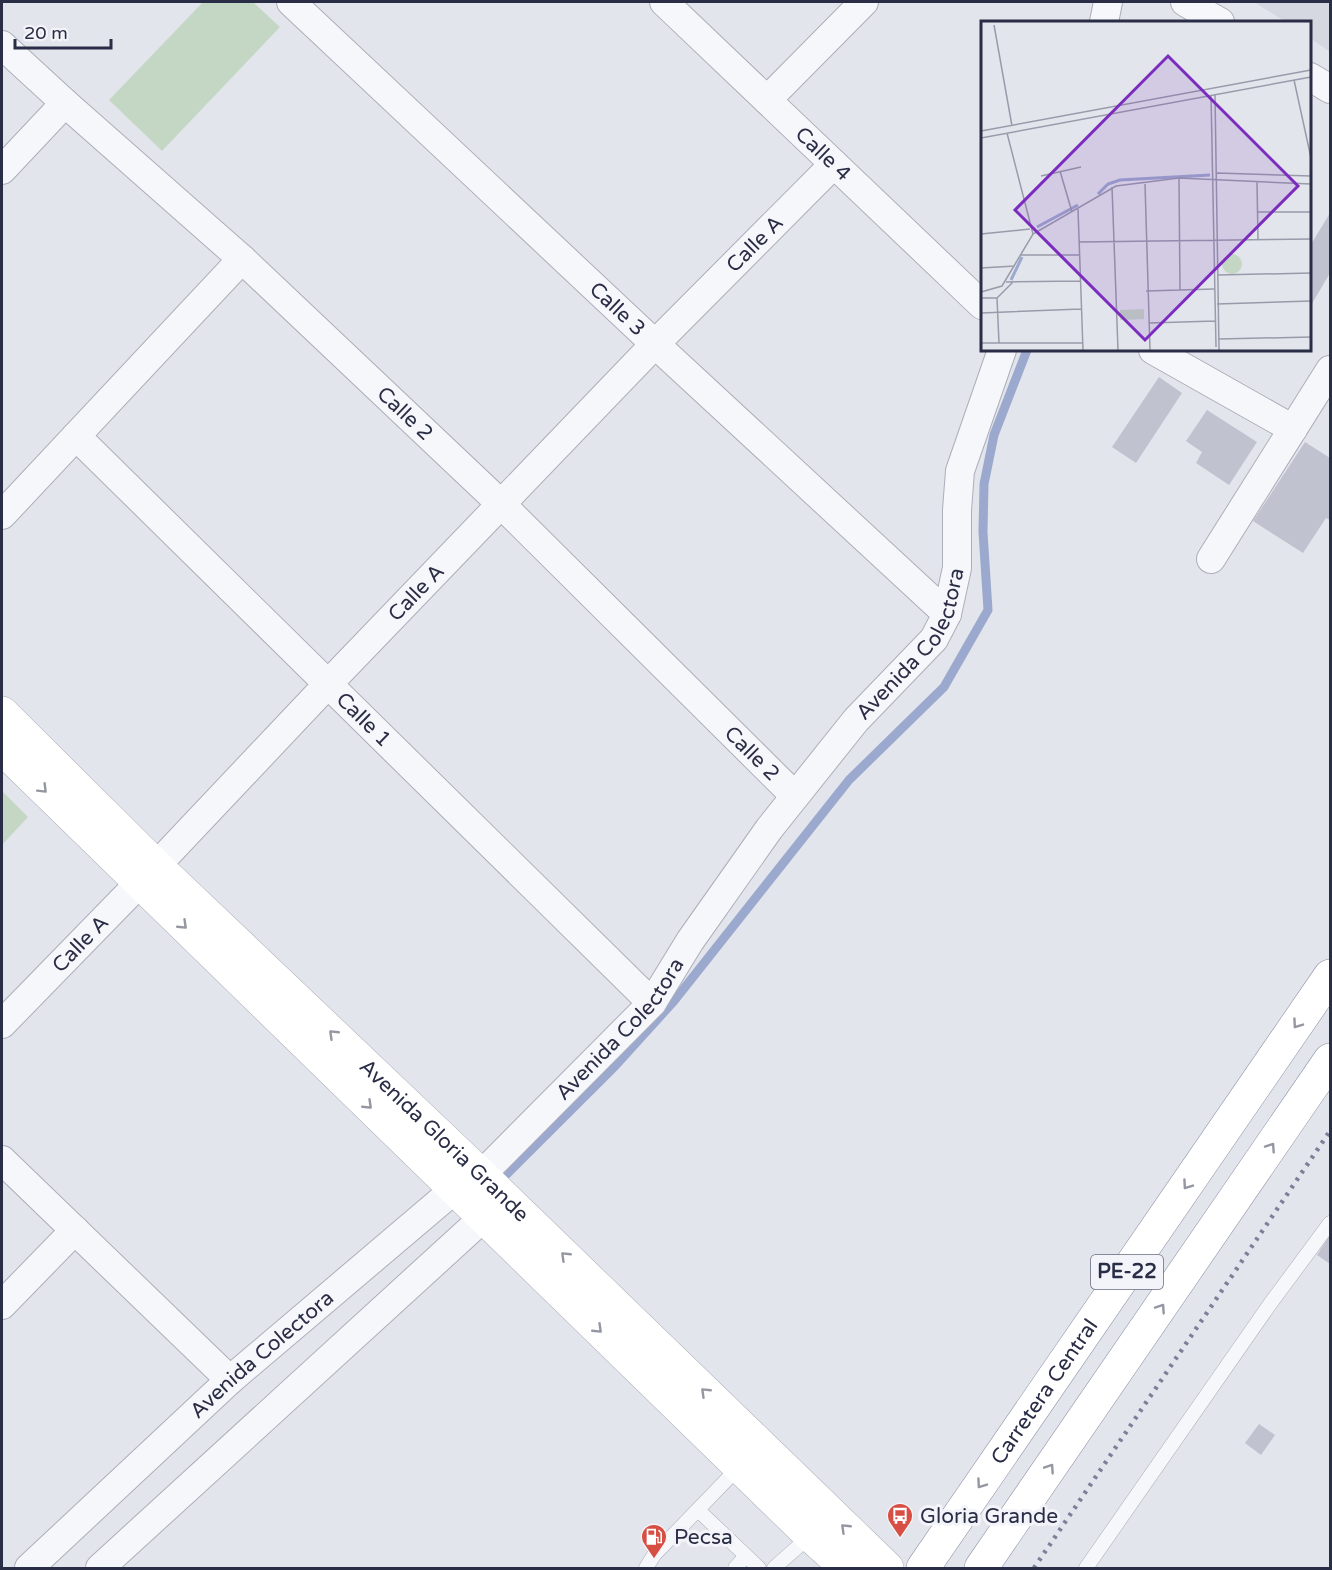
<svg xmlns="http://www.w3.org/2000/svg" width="1332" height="1570" font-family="'Varela Round',sans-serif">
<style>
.built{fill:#d5d7e1}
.green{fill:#c4d7c4}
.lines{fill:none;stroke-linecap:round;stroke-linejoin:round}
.stream{stroke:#9ca9ce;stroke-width:9}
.building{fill:#c0c2cf}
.lane-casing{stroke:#acaeba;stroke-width:15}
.street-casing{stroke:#acaeba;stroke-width:30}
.secondary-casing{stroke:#acaeba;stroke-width:34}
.highway-casing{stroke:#898ea4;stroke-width:34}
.lane{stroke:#f6f7fa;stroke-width:14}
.street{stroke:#f6f7fa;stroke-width:28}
.secondary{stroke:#fff;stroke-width:33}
.highway{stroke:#fff;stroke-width:33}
.rail{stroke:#7b7f97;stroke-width:4.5;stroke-dasharray:3 6;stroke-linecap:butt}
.oneway{stroke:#9496a2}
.labels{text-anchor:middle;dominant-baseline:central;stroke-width:6;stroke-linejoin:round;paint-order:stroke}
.shield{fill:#f3f4f9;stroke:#66697c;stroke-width:1.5}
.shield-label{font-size:20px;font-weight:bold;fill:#2a2d46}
.street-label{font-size:21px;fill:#2a2d46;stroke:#f3f4f9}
.poi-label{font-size:21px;fill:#2a2d46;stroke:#f3f4f9;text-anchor:start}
.inset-river{fill:none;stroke:#9ca9ce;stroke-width:3}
.inset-road{fill:none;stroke:#999baa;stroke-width:1.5}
.view{fill:#7b2cbf;fill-opacity:0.15;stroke:#7b2cbf;stroke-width:3}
.inset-edge{fill:none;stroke:#2a2d46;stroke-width:3}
</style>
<rect width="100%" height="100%" fill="#e3e5ec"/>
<path class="built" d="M1254 2H1330V52L1310 38V22H1286Z"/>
<path class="green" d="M203 2H253L280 27 162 151 109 100Z
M2 791 28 817 2 845Z"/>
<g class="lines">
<path class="stream" d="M500 1181 616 1065 674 1001 849 780 944 687 988 610 983 532 984 484 994 435 1027 350"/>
</g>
<path class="building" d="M1330 213V273L1310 307V246Z
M1159 377 1182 393 1136 463 1112 447Z
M1207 410 1257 442 1229 485 1196 463 1202 452 1186 441Z
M1305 442 1330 458V520L1326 518 1303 553 1253 521Z
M1330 1235V1264L1317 1255Z
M1259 1424 1275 1435 1261 1455 1245 1443Z"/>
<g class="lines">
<defs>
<path id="lane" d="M698 1510 759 1568
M646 1568 654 1555 740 1466
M735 1568 745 1557
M774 1568 810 1536
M1086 1568 1270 1304 1330 1223"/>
<g id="street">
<path id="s1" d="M291 2 655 344 947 614"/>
<path id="s2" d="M664 2 982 305"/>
<path d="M1185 2 1220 22"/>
<path d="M1104 22 1108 2"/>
<path id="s3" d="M2 45 65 103 242 259 501 504 795 796"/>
<path d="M1310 77 1330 89"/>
<path d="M767 100 864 2"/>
<path d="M2 170 65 103"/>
<path d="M1153 350 1293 429"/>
<path id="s4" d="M76 436 652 1003"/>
<path d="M2 515 242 259"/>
<path d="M1211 559 1330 370"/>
<path id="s5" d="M2 1024 156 866 328 684 655 344 834 164"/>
<path d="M2 1160 230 1380"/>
<path d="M2 1305 75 1230"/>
<path id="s6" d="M29 1568 230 1380 455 1189 481 1175 652 1003 690 941 769 829 856 720 934 639 947 614 957 568V510L960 471 1002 350"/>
<path d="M100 1568 483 1218"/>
</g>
<g id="secondary">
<path id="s7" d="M2 713 156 866 481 1175 887 1568"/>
<path d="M2 748 811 1536 847 1568"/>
</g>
<g id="highway">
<path id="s8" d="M923 1568 1330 976"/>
<path d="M981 1568 1330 1060"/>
</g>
</defs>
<use href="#lane" class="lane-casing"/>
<use href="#street" class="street-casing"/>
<use href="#secondary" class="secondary-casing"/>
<use href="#highway" class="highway-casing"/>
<use href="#lane" class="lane"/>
<use href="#street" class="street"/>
<use href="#secondary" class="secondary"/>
<use href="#highway" class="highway"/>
<path class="rail" d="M1034 1568 1330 1131"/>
</g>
<defs><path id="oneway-chevron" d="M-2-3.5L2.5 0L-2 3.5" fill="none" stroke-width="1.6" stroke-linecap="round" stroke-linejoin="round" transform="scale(1.5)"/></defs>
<g class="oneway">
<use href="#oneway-chevron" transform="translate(43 789) rotate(45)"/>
<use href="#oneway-chevron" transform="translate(183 925) rotate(44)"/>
<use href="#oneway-chevron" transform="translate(1297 1024) rotate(125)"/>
<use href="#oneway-chevron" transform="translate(333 1034) rotate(-136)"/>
<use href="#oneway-chevron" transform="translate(368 1105) rotate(44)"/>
<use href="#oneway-chevron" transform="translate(1271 1147) rotate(-56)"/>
<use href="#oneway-chevron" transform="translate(1187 1185) rotate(125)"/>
<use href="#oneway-chevron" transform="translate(565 1256) rotate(-136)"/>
<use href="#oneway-chevron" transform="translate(1161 1308) rotate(-56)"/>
<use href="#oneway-chevron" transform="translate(598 1329) rotate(44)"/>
<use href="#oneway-chevron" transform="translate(705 1392) rotate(-136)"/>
<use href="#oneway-chevron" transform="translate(1050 1468) rotate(-56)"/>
<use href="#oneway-chevron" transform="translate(981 1484) rotate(125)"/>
<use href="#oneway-chevron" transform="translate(845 1528) rotate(-136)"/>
</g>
<defs>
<symbol id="bus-pin" viewBox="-11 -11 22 30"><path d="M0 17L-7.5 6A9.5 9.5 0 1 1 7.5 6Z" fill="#d74e42" stroke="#f3f4f9"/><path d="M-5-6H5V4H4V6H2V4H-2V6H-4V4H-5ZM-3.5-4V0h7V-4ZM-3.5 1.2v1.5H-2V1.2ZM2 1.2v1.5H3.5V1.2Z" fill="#fff"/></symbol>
<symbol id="fuel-pin" viewBox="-11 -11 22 30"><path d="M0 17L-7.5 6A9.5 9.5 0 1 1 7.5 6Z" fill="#d74e42" stroke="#f3f4f9"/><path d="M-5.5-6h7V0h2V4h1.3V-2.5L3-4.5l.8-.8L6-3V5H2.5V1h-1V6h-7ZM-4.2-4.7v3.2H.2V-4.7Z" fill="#fff"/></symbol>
</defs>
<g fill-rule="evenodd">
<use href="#bus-pin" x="885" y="1501" width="30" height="40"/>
<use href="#fuel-pin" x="639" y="1522" width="30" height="40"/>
</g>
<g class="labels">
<rect class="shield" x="1091" y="1255" width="72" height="34" rx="4.5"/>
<g class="shield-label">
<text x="1127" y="1272">PE-22</text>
</g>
<g class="street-label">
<text stroke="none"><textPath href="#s2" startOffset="220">Calle 4</textPath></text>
<text stroke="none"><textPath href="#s5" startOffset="1084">Calle A</textPath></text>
<text stroke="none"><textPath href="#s1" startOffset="448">Calle 3</textPath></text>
<text stroke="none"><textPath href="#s3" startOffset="546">Calle 2</textPath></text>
<text stroke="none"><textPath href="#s5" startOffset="598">Calle A</textPath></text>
<text stroke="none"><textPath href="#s6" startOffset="1288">Avenida Colectora</textPath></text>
<text stroke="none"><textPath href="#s4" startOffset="404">Calle 1</textPath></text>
<text stroke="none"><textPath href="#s3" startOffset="1032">Calle 2</textPath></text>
<text stroke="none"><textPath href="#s5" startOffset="112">Calle A</textPath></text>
<text stroke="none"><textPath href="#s6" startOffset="802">Avenida Colectora</textPath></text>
<text stroke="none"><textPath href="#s7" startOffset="615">Avenida Gloria Grande</textPath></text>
<text stroke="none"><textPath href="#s6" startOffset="316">Avenida Colectora</textPath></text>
<text stroke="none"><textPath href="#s8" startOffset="214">Carretera Central</textPath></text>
</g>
<g class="poi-label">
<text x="920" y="1516">Gloria Grande</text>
<text x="674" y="1537">Pecsa</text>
</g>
</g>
<g transform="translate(981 21)">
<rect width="330" height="330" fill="#e3e5ec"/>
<path d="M241 243a10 10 0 1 1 20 0a10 10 0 1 1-20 0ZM163 288V298L139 299V289Z" fill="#c4d7c4"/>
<path class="inset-river" d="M117 173 127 163 139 159 229 154M56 206 97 184M30 259 41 236"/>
<path class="inset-road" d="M13 4 31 105M313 59 330 137M230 74 235 326M234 74 238 329M0 110 330 49M26 112 52 213M0 117 330 56M79 150 91 191M236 152 330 155M60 155 100 146M198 157 199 269M276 161 277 218M164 163 169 329M131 166 137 329M97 188 102 329M277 191H330M0 213 49 208M98 221 330 218M39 234H99M0 247 34 245M237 254 330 252M25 261 99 260M165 270 233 268M0 271 21 265 52 213 135 165 198 157 330 163M0 277H16L32 261M16 277 18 322M236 283 330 280M0 292 100 288M168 302 234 300M238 318 330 316M0 322H101"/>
<path class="view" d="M187 35 317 165 164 319 34 189Z"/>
<rect width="330" height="330" class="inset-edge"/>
</g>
<rect width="1332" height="1570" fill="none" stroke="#2a2d46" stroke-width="6"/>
<path d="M15 39v9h96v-9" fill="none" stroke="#2a2d46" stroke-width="3"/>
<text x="24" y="39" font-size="18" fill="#2a2d46" stroke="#f3f4f9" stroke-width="4.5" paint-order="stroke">20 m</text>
</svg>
